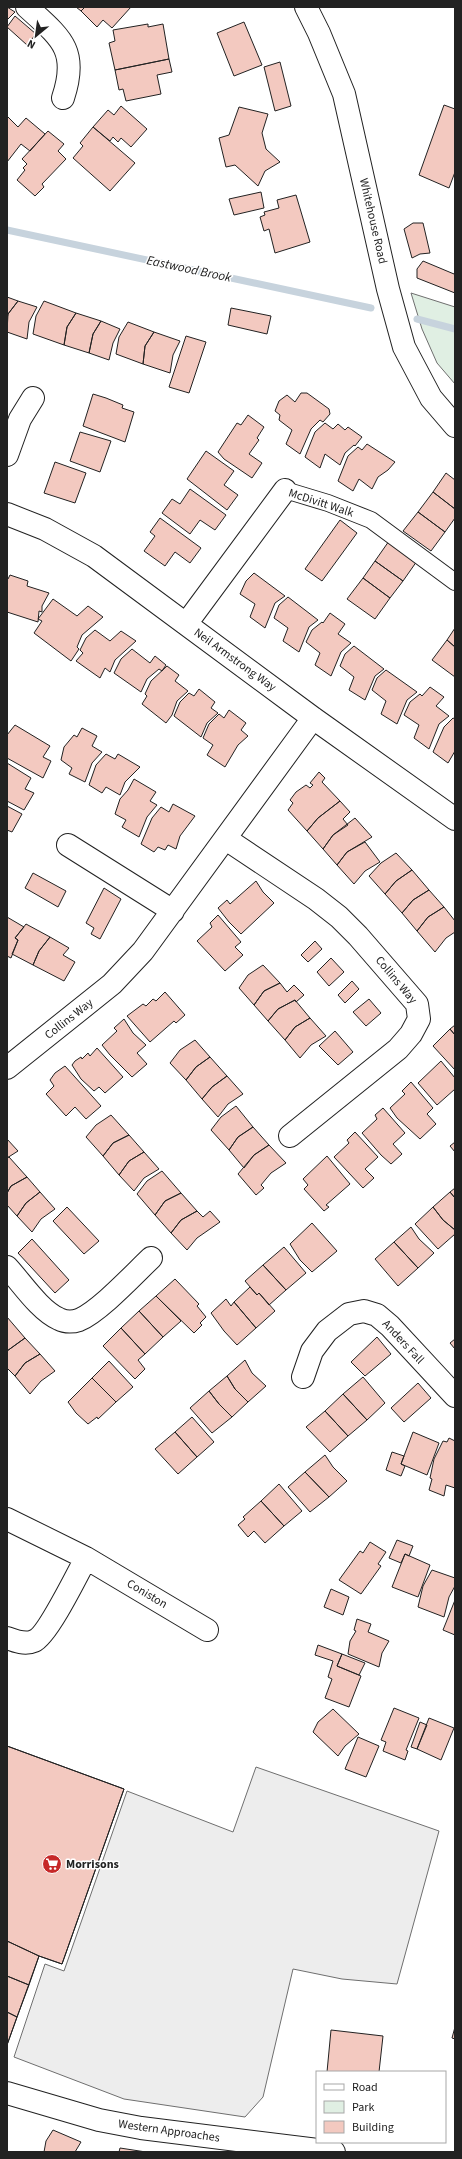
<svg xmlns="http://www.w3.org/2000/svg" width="462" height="2159" font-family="'Source Sans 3',sans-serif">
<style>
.green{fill:#e0efe3;stroke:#6f6f6f}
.parking{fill:#ededed;stroke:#6f6f6f}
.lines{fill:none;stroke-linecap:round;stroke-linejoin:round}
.stream{stroke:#c7d3dd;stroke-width:7}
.building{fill:#f3c9c0;stroke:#222}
.pedestrian-casing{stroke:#222;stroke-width:18}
.minor-casing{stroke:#222;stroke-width:24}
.tertiary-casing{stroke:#222;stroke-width:24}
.pedestrian{stroke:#fff;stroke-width:16}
.minor{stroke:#fff;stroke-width:22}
.tertiary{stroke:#fff;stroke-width:22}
.labels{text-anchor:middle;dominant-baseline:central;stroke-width:3;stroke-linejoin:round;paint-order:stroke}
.street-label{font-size:12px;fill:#222;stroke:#fff}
.poi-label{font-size:12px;font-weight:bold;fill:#222;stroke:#fff;text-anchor:start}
.water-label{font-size:13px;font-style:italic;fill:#222;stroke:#fff}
</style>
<rect width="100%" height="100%" fill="#fff"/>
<path class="green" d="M411 293 455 307V384L437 363 422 329Z"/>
<path class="parking" d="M256 1767 439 1831 397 1984 342 1979 293 1969 263 2097 245 2117 124 2099 14 2057 45 1964 64 1971 127 1791 233 1832Z"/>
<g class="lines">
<path class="stream" d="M7 230 371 308
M417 319 455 329"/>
</g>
<path class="building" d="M7 7 15 12 7 20Z
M76 7H85L81 11Z
M85 7H131L112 28 103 20 97 27 81 11Z
M15 16 36 34 27 45 7 27Z
M244 22 262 65 234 76 217 33Z
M148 24V27L163 24 169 59 115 70 109 43 115 41 113 30Z
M169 59 172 72 157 75 161 94 126 101 123 89 119 90 115 70Z
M280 62 291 106 275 111 264 67Z
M444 105 455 109V172L449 188 419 175Z
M121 106 147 129 131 147 121 138 118 142 113 137 110 141 93 127 108 110 114 115Z
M239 107 268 114 262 133 266 149 280 162 265 171 258 186 235 165 226 167 219 138 229 135Z
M7 116 18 127 26 118 45 134 30 151 21 144 7 162Z
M93 127 135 163 110 191 73 158 83 146 80 143Z
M48 131 64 144 58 151 66 159 42 184 44 187 35 196 17 180 25 170 23 168 27 164 22 159Z
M261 192 264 208 234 215 229 199Z
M296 195 310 242 275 253 269 229 264 231 260 217 265 215 264 212 279 208 277 200Z
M413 223H423L430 253 420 254 412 258 404 229Z
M423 261 454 274 455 272V293L417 278V269Z
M7 297 18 301 8 314 7 319Z
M18 301 37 307 29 322 27 339 7 332 8 314Z
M44 301 76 313 67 327 64 345 33 334 36 316Z
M231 308 271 316 267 334 228 325Z
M76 313 101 321 93 334 89 353 64 345 67 327Z
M101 321 120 329 113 343 109 360 89 353 93 334Z
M128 322 154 332 145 346 143 364 116 354 119 337Z
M154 332 180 341 173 355 170 373 143 364 145 346Z
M186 336 206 342 189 393 169 387Z
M301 393H307L329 409 330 414 323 422 320 420 311 429 300 454 286 444 292 430 279 420 280 415 275 411 279 401 287 395 295 402Z
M93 394 106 398 123 405 122 408 134 412 125 442 83 426Z
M248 415 264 427 257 438 259 440 249 454 262 463 252 478 224 459 218 452 237 423 241 425Z
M325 423 333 429 338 424 345 430 348 427 362 437 355 446 354 445 345 453 340 465 325 454 320 468 305 457 315 432Z
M80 432 111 441 100 472 70 461Z
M367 444 395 462 388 470 378 477 372 489 359 479 353 491 338 481 348 456 358 447 362 450Z
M206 451 234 471 224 485 238 495 227 510 187 479Z
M55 462 86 473 75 503 44 493Z
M446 473 455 480V509L433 492Z
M190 489 226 515 215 530 200 520 190 534 162 513 172 499 180 504Z
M433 492 455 509V518L445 532 418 512Z
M418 512 445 532 431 551 403 531Z
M160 518 201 548 190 563 175 552 165 566 144 551 155 536 150 532Z
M340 520 357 533 322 581 305 569Z
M389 541 417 561 403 581 375 561Z
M375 561 403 581 390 598 363 578Z
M254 573 285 596 275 603 265 628 250 617 255 604 240 594 246 581Z
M10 575 28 581 27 586 49 593 42 606V612L39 611 38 622 7 612V578L8 579Z
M363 578 390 598 375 619 347 599Z
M288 597 318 620 309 627 299 652 283 641 288 628 274 618 279 605Z
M53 599 77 616 88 606 103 617 82 635 77 647 79 649 71 661 34 633 42 621 38 619Z
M330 613 345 624 338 634 351 643 341 652 331 676 315 665 320 653 306 642 312 630 322 622 323 623Z
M455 628V647L447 640Z
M95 630 110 641 121 631 136 641 115 660 110 672 105 668 100 678 76 661 83 653 80 650 86 638Z
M447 640 455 647V677L432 660Z
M354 646 384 669 375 676 365 700 349 690 354 677 340 666 345 654Z
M132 649 150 663 155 656 166 665 162 671 159 669 147 679 141 692 114 673 121 659Z
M167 666 179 675 175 681 188 691 177 701 172 715 166 723 142 704 147 696 145 694 151 681Z
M386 670 417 692 407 700 397 724 381 714 386 701 372 690 377 678Z
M430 687 444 697 436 706 449 716 439 724 429 749 414 738 419 725 404 715 410 702 420 694 422 696Z
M199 689 215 702 211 708 218 713 207 723 201 737 174 716 180 702 189 693 194 696Z
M229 710 246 723 241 730 248 736 238 745 225 767 207 755 213 745 203 738 209 724 219 714 224 718Z
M453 718 455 719V751L448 763 433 752 444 727Z
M15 725 50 746 43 757 51 761 43 778 7 758V735Z
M82 728 97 736 92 746 102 752 92 763 85 782 69 774 72 768 61 760 64 747 74 735 77 737Z
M106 754 115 759 118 754 140 767 125 782 120 795 106 787 102 793 89 785 96 765Z
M7 763 31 778 25 789 34 793 24 810 7 801Z
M319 772 325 778 322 782 340 801 318 818 307 831 288 810 293 803 290 800 296 792 306 785 310 788 313 785 310 783Z
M134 779 156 792 150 801 157 805 147 817 139 837 122 827 126 820 115 814 120 799 128 790Z
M340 801 350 812 343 819 348 825 333 835 323 849 307 831 318 818Z
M173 804 195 816 180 836 176 849 168 845 165 850 158 847 154 852 141 844 152 818 161 807 169 812Z
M7 806 22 814 12 832 7 830Z
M355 818 372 837 347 852 337 865 323 849 333 835Z
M365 842 380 862 365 871 354 884 337 865 347 852Z
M396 853 412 870 396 881 385 894 369 876 381 863Z
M412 870 429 890 413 900 402 913 385 894 396 881Z
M33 873 66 891 58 907 25 888Z
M256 881 263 892 274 903 241 934 229 922 218 908 227 900 230 904Z
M104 888 121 899 100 939 91 934 94 928 86 923Z
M429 890 444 907 428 917 417 931 402 913 413 900Z
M444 907 455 921V932L446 938 435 952 417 931 428 917Z
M218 915 241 942 235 947 243 955 225 971 197 941 212 927 210 923Z
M7 917 24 927 15 938 18 940 11 958 7 956Z
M26 924 50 937 39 951 33 965 12 954 18 940 15 938Z
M50 937 69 948 63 955 75 962 64 981 33 965 39 951Z
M315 941 322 949 308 962 301 955Z
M331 958 344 972 329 986 317 972Z
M263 965 280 983 264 991 254 1005 239 988 248 975Z
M352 981 359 989 345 1003 338 995Z
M280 983 287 992 294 985 304 995 296 1002 295 1000 278 1009 268 1021 254 1005 264 991Z
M165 992 185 1015 176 1023 174 1021 150 1042 127 1016 143 1004 146 1006 153 999 156 1001Z
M369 999 381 1013 366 1026 353 1012Z
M295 1000 310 1018 295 1027 285 1040 268 1021 278 1009Z
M310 1018 326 1036 311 1045 300 1058 285 1040 295 1027Z
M124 1019 133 1033 146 1045 137 1053 147 1064 132 1077 110 1055 102 1045 117 1031 114 1028Z
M455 1025V1035L450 1029Z
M450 1029 455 1035V1070L433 1046Z
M335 1031 353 1052 338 1065 319 1046Z
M195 1040 210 1057 196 1067 186 1080 170 1063 180 1050Z
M97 1048 123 1077 105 1093 99 1087 94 1091 81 1079 72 1065 75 1061 81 1057 82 1059 88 1053 90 1056Z
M210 1057 227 1076 212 1087 202 1099 186 1080 196 1067Z
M441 1061 455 1078V1089L437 1105 418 1083Z
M65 1066 101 1106 86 1119 75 1107 66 1116 46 1094 54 1086 50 1080 55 1073Z
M227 1076 243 1094 228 1104 218 1117 202 1099 212 1087Z
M411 1082 433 1108 427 1114 436 1124 420 1139 397 1118 390 1108 405 1094 402 1091Z
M236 1106 253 1127 238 1137 229 1150 211 1130 221 1117Z
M383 1108 405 1133 393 1144 402 1154 391 1164 381 1155 362 1133 377 1119 375 1115Z
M111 1115 129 1135 113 1143 103 1156 86 1137 96 1125Z
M253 1127 269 1145 254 1155 244 1168 229 1150 238 1137Z
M355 1132 378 1157 365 1169 374 1178 363 1188 334 1157 349 1143 347 1140Z
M129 1135 144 1152 129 1161 119 1175 103 1156 113 1143Z
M7 1139 18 1151 7 1158Z
M455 1142V1152L450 1146Z
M269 1145 286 1163 271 1173 261 1185 264 1188 256 1195 238 1174 254 1155Z
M144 1152 159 1169 144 1178 134 1191 119 1175 129 1161Z
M327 1156 350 1184 326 1205 329 1207 324 1211 304 1189 308 1185 303 1179Z
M9 1157 27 1177 11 1186 7 1193V1158Z
M162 1171 181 1193 165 1201 155 1215 137 1194 147 1181Z
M27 1177 40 1192 26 1203 17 1216 7 1205V1193L11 1186Z
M455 1188V1198L450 1192Z
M40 1192 55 1209 41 1219 32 1232 17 1216 26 1203Z
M450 1192 455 1198V1230L443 1220 433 1207Z
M181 1193 197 1211 181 1220 171 1233 155 1215 165 1201Z
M67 1207 99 1241 84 1254 53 1221Z
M433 1207 443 1220 455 1230V1234L438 1249 415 1224Z
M197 1211 203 1217 210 1211 220 1222 197 1238 187 1250 171 1233 181 1220Z
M312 1223 337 1251 312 1272 300 1260 290 1244Z
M411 1227 419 1239 434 1253 418 1268 394 1242Z
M32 1239 69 1280 55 1293 18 1253Z
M394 1242 418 1268 398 1286 375 1259Z
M284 1247 306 1273 286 1290 263 1265Z
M263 1265 286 1290 269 1305 259 1293 257 1295 245 1281Z
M175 1279 199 1304 197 1306 206 1317 200 1323 202 1325 194 1333 156 1296Z
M250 1287 257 1295 259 1293 275 1311 256 1328 234 1302Z
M156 1296 181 1321 163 1337 139 1311Z
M226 1299 231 1306 234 1302 256 1328 237 1345 224 1331 211 1313Z
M139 1311 163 1337 145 1354 121 1328Z
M7 1317 25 1338 7 1351Z
M121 1328 145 1354 138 1360 145 1369 135 1379 103 1346Z
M377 1337 391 1354 365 1376 351 1362Z
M25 1338 40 1354 25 1363 15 1376 7 1368V1351Z
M455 1339V1349L450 1343Z
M40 1354 55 1371 41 1381 30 1394 15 1376 25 1363Z
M245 1360 252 1373 266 1386 248 1402 235 1389 227 1376Z
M109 1361 133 1387 116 1402 92 1378Z
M227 1376 235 1389 248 1402 232 1417 219 1404 209 1391Z
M363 1377 385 1403 367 1420 343 1394Z
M92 1378 116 1402 98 1419 97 1417 88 1424 76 1413 68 1402Z
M418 1383 431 1398 404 1422 391 1408Z
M209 1391 219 1404 232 1417 212 1433 190 1408Z
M343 1394 367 1420 348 1436 325 1411Z
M325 1411 348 1436 330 1452 306 1427Z
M192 1417 214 1442 197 1457 175 1432Z
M175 1432 197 1457 178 1474 155 1449Z
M413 1432 439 1443 427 1475 401 1464Z
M449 1438 455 1441V1488L446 1485 444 1496 429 1490 432 1479 430 1478 434 1459 443 1441 447 1442Z
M392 1452 404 1456 401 1464 405 1466 401 1476 386 1470Z
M325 1455 333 1467 347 1481 329 1497 305 1472Z
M305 1472 329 1497 310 1512 288 1487Z
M279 1484 302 1511 284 1526 261 1501Z
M261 1501 284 1526 265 1543 254 1531 248 1537 238 1525 245 1519 243 1517Z
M397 1540 413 1546 409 1556 405 1554 401 1563 389 1558Z
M370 1542 386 1552 378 1564 381 1566 361 1594 339 1580 360 1551 363 1553Z
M405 1554 430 1565 418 1597 392 1587Z
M432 1570 455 1578V1586L449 1597 444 1617 418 1607 423 1586Z
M331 1589 349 1597 343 1615 324 1607Z
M455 1600V1635L443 1630Z
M357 1619 371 1624 368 1632 389 1641 382 1653 379 1667 348 1654 350 1641 356 1631 354 1630Z
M318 1645 342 1654 337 1666 361 1676 349 1707 325 1698 332 1679 328 1677 333 1661 315 1655Z
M342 1654 365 1663 359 1675 337 1666Z
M394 1708 419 1718 406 1750 408 1751 405 1760 383 1751 386 1742 381 1740Z
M333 1709 359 1734 345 1746 338 1756 313 1732 318 1722Z
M429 1718 454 1728 441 1760 417 1749Z
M420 1722 427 1725 417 1749 411 1747Z
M358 1737 379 1746 366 1777 345 1769Z
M7 1746 124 1789 62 1964 39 1956 7 2045Z
M7 1746 124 1789 62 1964 39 1956 7 1941Z
M7 1941 39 1956 29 1985 7 1976Z
M7 1976 29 1985 17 2017 7 2012Z
M7 2012 17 2017 7 2045Z
M455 2027V2039L452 2038Z
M331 2030 383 2036 379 2072H327Z
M53 2130 81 2142 75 2152H44L46 2141Z
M120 2148 146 2152H119Z"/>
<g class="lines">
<defs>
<path id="pedestrian" d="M285 490 328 503 371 520 455 582"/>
<path id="minor" d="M27 7C61 38 79 50 63 98
M7 455 20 419 33 398
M7 514 45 529 94 556 313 718 455 819
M186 624 285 490
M226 839 316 899 339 917 358 936 417 1004 419 1019 411 1034 398 1049 290 1136
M68 845 173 911
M7 1068 112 984 143 951 313 718
M7 1267C21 1282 40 1311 59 1319 65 1322 73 1322 79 1320 100 1311 134 1274 151 1258
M303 1377 312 1351 327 1331 349 1314 364 1311 377 1315 390 1326 455 1396
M7 1519 86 1558 207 1630
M7 1638C15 1641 25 1645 34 1641 47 1636 78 1573 86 1558"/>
<path id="tertiary" d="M306 7 319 33 344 94 388 289 404 347 431 398 455 426
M7 2093 99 2120 141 2128 334 2152"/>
</defs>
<use href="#pedestrian" class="pedestrian-casing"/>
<use href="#minor" class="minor-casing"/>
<use href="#tertiary" class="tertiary-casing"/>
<use href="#pedestrian" class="pedestrian"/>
<use href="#minor" class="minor"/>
<use href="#tertiary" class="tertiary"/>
</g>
<defs>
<symbol id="supermarket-disc" viewBox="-11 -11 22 22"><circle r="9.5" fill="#c62828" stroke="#fff"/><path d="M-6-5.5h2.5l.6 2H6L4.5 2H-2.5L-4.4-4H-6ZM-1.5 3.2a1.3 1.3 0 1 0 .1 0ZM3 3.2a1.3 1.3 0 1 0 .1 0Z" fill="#fff"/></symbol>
</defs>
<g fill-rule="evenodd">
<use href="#supermarket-disc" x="41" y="1853" width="22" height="22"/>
</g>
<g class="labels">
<g class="street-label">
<text transform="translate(373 221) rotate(77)">Whitehouse Road</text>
<text transform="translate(321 503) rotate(18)">McDivitt Walk</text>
<text transform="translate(235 660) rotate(36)">Neil Armstrong Way</text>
<text transform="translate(396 980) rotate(50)">Collins Way</text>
<text transform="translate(69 1019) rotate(-38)">Collins Way</text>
<text transform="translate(403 1342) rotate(47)">Anders Fall</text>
<text transform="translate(147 1594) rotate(31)">Coniston</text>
<text transform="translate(169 2131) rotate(8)">Western Approaches</text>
</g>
<g class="poi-label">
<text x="66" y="1864">Morrisons</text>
</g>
<g class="water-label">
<text transform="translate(189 269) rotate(12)">Eastwood Brook</text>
</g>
</g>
<rect width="462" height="2159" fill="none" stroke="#222222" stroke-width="16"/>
<rect x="316" y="2071" width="130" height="72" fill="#ffffff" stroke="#a7a7a7"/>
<rect x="324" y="2084" width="20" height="6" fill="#ffffff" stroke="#a7a7a7"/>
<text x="352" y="2091" font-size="12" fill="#222222">Road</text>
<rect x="324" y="2101" width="20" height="12" fill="#e0efe3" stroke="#a7a7a7"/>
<text x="352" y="2111" font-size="12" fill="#222222">Park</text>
<rect x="324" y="2121" width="20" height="12" fill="#f3c9c0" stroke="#a7a7a7"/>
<text x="352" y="2131" font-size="12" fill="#222222">Building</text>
<g transform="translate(36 36) rotate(209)" stroke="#ffffff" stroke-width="3" paint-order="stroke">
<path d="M0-3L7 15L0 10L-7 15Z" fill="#222222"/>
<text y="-6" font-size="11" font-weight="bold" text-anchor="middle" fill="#222222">N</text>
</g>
</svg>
